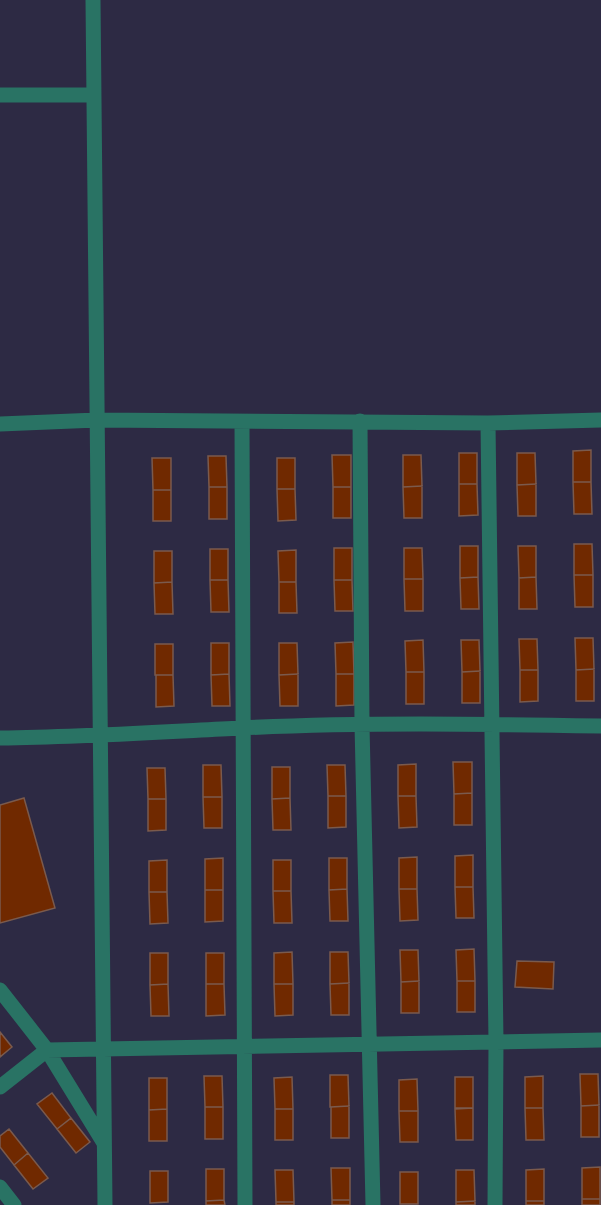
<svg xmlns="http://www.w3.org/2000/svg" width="601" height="1205" font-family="Montserrat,sans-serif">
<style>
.building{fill:#702900;stroke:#7a5a4d;stroke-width:1.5}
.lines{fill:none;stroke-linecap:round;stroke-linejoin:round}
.minor{stroke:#297364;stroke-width:15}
</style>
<rect width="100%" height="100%" fill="#2d2a44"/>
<path class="building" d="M591 450V482H573V451Z
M459 453H477V484H459Z
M517 453H535L536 484 517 485Z
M332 455H351V487H333Z
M403 455H421L422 486 403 487Z
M208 456H226L227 487H209Z
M152 458H171V490H153Z
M277 458H295V489H277Z
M573 482H591L592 514H574Z
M459 484H477L478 515 459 516Z
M536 484V516H518L517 485Z
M422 486V518H404L403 487Z
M209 487H227V519H209Z
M333 487H351V518H333Z
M277 489H295L296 520 278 521Z
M153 490H171V521H153Z
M574 544H592L593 575H574Z
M460 546H478V577L460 578Z
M518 546H536V577L519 578Z
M334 548H352V580H334Z
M404 548H422L423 579H404Z
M210 549H228V580H210Z
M296 550V582H279L278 551Z
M154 551H172V582L154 583Z
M574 575H593V607H575Z
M478 577 479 609H461L460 578Z
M536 577 537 609H519V578Z
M404 579H423V611H405Z
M210 580H228L229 612H211Z
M334 580H352L353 611H335Z
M172 582 173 614H155L154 583Z
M279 582H296L297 613H279Z
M575 638H593L594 669 576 670Z
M519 639H537L538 670H520Z
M423 640 424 672H406L405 641Z
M461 640H479L480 671 462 672Z
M353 642 354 674H336L335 643Z
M211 643H229V674L211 675Z
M279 643H297L298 674 279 675Z
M155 644H173V675H155Z
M594 669V701H576V670Z
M520 670H538V701L520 702Z
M480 671V703H462V672Z
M406 672H424V704H406Z
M229 674 230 706H212L211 675Z
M298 674V706H280L279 675Z
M336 674H354V705L336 706Z
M156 675H173L174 706 156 707Z
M453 762H472V793L454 794Z
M416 764V796H398V765Z
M203 765H221L222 797H203Z
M327 765H345L346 796H328Z
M272 767H290V798L272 799Z
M147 768H165L166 799H148Z
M472 793V825H454V794Z
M328 796H346V827L328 828Z
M398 796H416L417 827 399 828Z
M203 797H222V828H204Z
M24 798 55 908 0 923V805Z
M290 798 291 830H273L272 799Z
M148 799H166V830L148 831Z
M473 855V887H455V856Z
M417 857V889H399V858Z
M223 858V890H205V859Z
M329 858H347V889L329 890Z
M167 860V892H149V861Z
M273 860H291V891H273Z
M455 887H473L474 918H456Z
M347 889 348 921H330L329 890Z
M399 889H417L418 920 400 921Z
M205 890H223V921L205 922Z
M273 891H291L292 923H274Z
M149 892H167L168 923 150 924Z
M474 949 475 981H457L456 950Z
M400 950H418L419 981 401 982Z
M292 952 293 984H274V953Z
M330 952H348L349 983 330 984Z
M150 953H168V984L150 985Z
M206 953H224V984H206Z
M517 961 554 962 553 989 515 987Z
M419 981V1013H401V982Z
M457 981H475V1012H457Z
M349 983V1015H331L330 984Z
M168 984 169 1016H151L150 985Z
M206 984H224L225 1015 206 1016Z
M274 984H293V1015L275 1016Z
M0 1032 12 1047 0 1057Z
M580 1074H598L599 1105 581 1106Z
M330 1075H348L349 1106 330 1107Z
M204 1076H222L223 1107H205Z
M543 1076V1108H525V1077Z
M292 1077 293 1109H275L274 1078Z
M455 1077H473V1108H455Z
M149 1078H167V1109L149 1110Z
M417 1079 418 1111H399V1080Z
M52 1093 71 1118 57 1129 37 1104Z
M599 1105V1137H581V1106Z
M349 1106V1138H331V1107Z
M205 1107H223V1139H205Z
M473 1108V1140H456L455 1109Z
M525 1108H543L544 1140H526Z
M167 1109V1141H149V1110Z
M275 1109H293V1140H275Z
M399 1111H418V1142H400Z
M71 1118 90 1142 76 1153 57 1129Z
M9 1129 28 1153 14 1165 0 1147V1136Z
M28 1153 48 1178 33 1189 14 1165Z
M600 1167V1199H582V1168Z
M331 1168H350V1200H332Z
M206 1169H224V1200L206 1201Z
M544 1169V1201H526V1170Z
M275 1170H293L294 1202H276Z
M456 1170H474L475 1201 456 1202Z
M150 1171H168V1202L150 1203Z
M400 1172H418V1204H400Z
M582 1199H600V1205H582Z
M224 1200 225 1205H206V1201Z
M332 1200H350V1205H332Z
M475 1201V1205H456V1202Z
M526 1201H544V1205H526Z
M276 1202H294V1205H276Z"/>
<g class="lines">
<path class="minor" d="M93 0 105 1205
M0 95H94
M360 421 362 725 373 1205
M242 422 245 1205
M488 423 496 1042 495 1205
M0 424 97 420 488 423 601 420
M0 738C81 737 161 732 241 728 361 722 481 724 601 726
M0 990 47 1050 104 1143
M0 1087 47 1050 601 1040
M0 1187 14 1205"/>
</g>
</svg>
